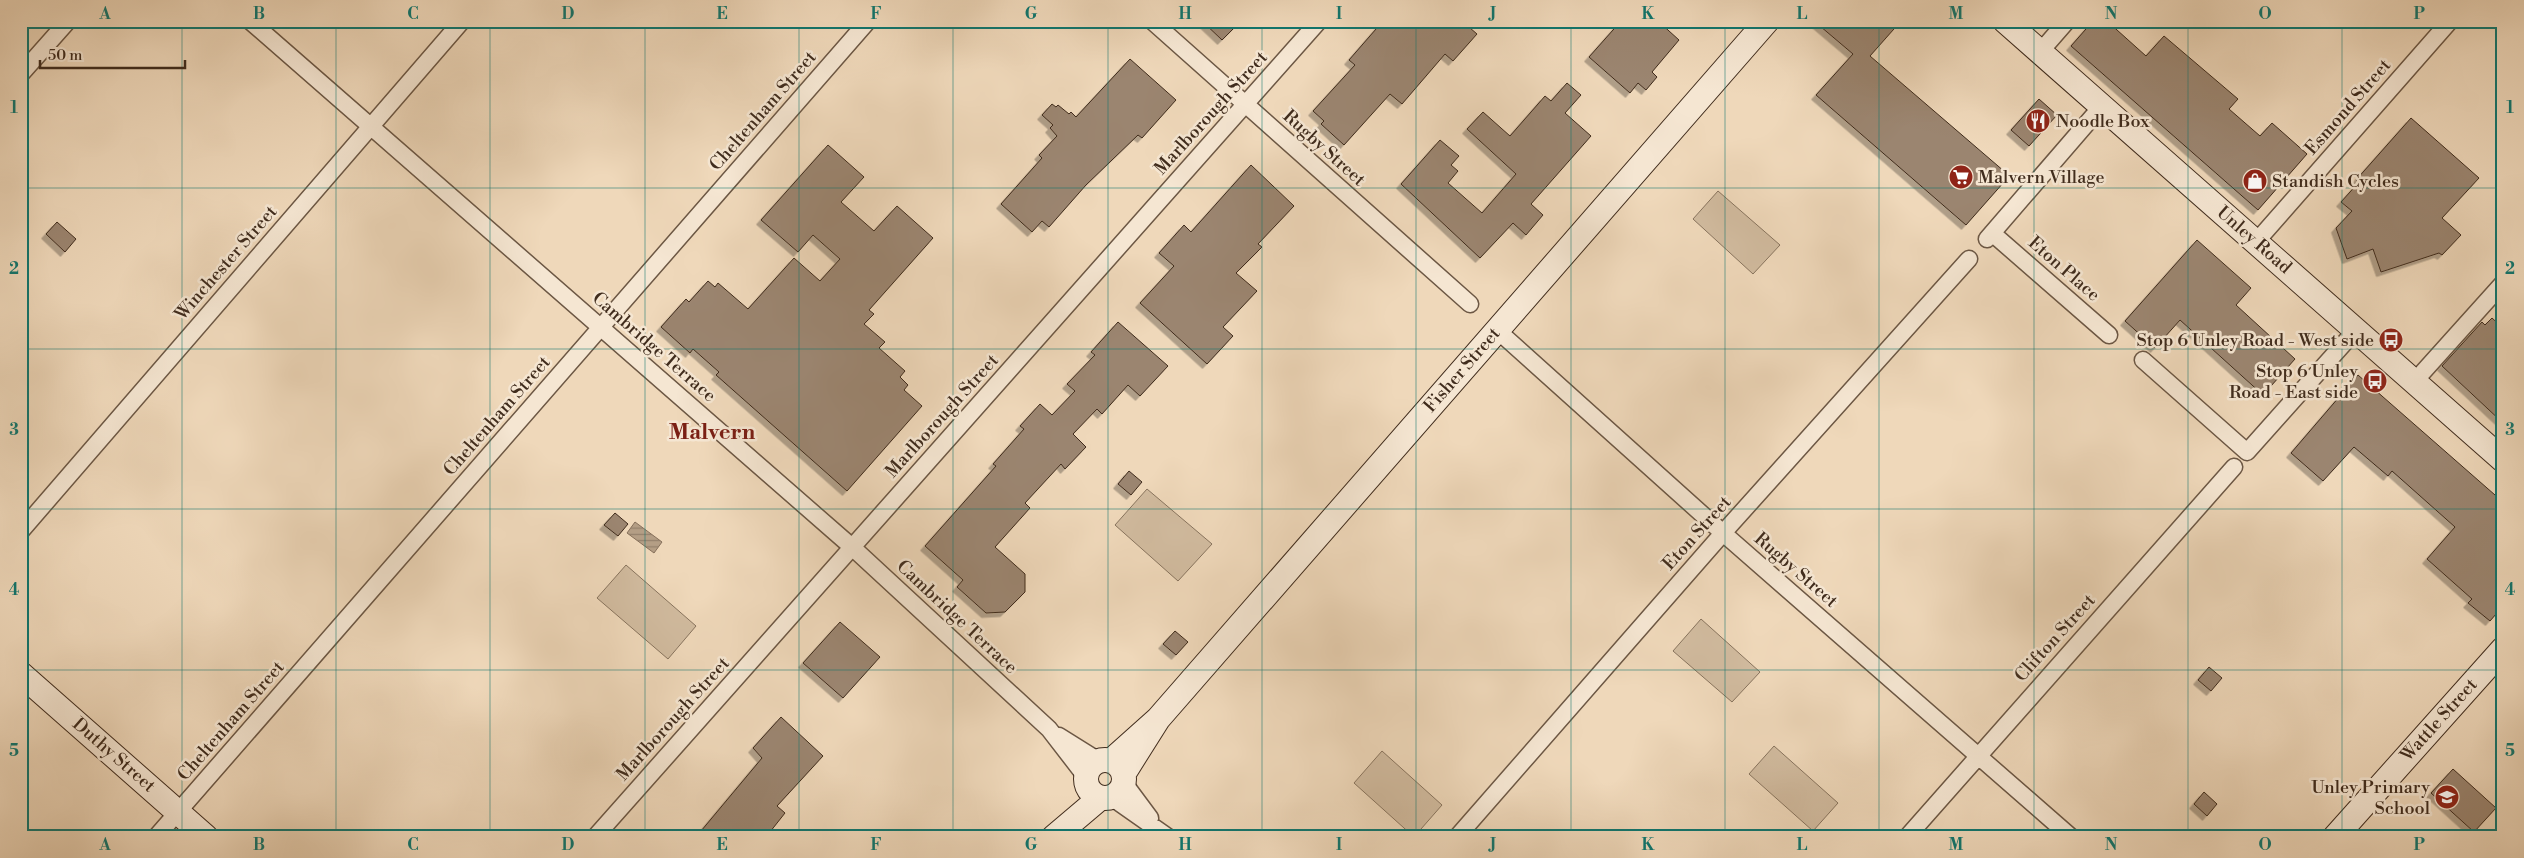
<svg xmlns="http://www.w3.org/2000/svg" width="2524" height="858" font-family="'Libre Bodoni',serif">
<style>
.pitch{fill:#d1bb9f;stroke:#88745e}
.water{fill:url(#water-rules);stroke:#86705b}
.building{fill:#9b856f;stroke:#402c1d;filter:url(#shadow)}
.lines{fill:none;stroke-linecap:round;stroke-linejoin:round}
.street-casing{stroke:#6c5744;stroke-width:19}
.secondary-casing{stroke:#402c1d;stroke-width:26}
.street{stroke:#f5e6d2;stroke-width:16}
.secondary{stroke:#f5e6d2;stroke-width:24}
.grid{fill:none;stroke:#0f766e;stroke-width:1;stroke-opacity:0.55}
.labels{text-anchor:middle;dominant-baseline:central;stroke-width:5;stroke-linejoin:round;paint-order:stroke}
.street-label{font-size:18px;fill:#402c1d;stroke:#f5e6d2}
.poi-label{font-size:18px;fill:#402c1d;stroke:#f5e6d2;text-anchor:start}
.district-label{font-size:22px;font-weight:bold;fill:#7a1f14;stroke:#f5e6d2}
.neatline{fill:none;stroke:#0f766e;stroke-width:2}
.grid-label{font-size:16px;text-anchor:middle;font-weight:bold;fill:#0f766e}
</style>
<defs>
<pattern id="water-rules" width="6" height="5" patternUnits="userSpaceOnUse" patternTransform="scale(1.25)"><rect width="6" height="5" fill="#b49e85"/><path d="M0 2.5h6" fill="none" stroke="#94816c"/></pattern>
<filter id="shadow"><feDropShadow dx="-4.5" dy="4.5" stdDeviation="0" flood-color="#0004"/></filter>
</defs>
<rect width="100%" height="100%" fill="#efd8ba"/>
<filter id="stains"><feTurbulence type="fractalNoise" baseFrequency=".004" numOctaves="4"/><feColorMatrix values="0 0 0 0 .2 0 0 0 0 .09 0 0 0 0 .02 0 0 0 .5 -.17"/></filter>
<radialGradient id="worn" r=".72"><stop offset=".6" stop-color="#630" stop-opacity="0"/><stop offset="1" stop-color="#630" stop-opacity=".3"/></radialGradient>
<path class="pitch" d="M1718 191 1780 245 1753 274 1693 219Z
M1147 489 1212 544 1178 581 1115 525Z
M626 565 696 626 668 659 597 598Z
M1701 619 1760 672 1732 702 1673 651Z
M1774 746 1838 803 1813 831 1749 774Z
M1382 751 1442 805 1414 837 1354 783Z"/>
<path class="water" d="M635 522 662 542 654 553 627 533Z"/>
<path class="building" d="M1202 21H1241L1222 40Z
M1383 21H1462L1477 34 1453 61 1445 54 1402 104 1390 94 1344 145 1321 124 1324 121 1313 111 1355 65 1349 60Z
M1621 21H1658L1679 40 1652 72 1657 77 1646 90 1638 83 1630 93 1589 57Z
M1814 21H1901L1870 56 2005 172 2004 182 1966 225 1816 95 1853 54Z
M2093 21H2107L2146 56 2164 36 2238 99 2229 109 2260 136 2272 123 2307 154 2258 210 2071 46Z
M1130 59 1176 100 1142 138 1138 135 1086 185 1049 227 1042 221 1032 232 1001 204 1042 158 1039 155 1057 136 1050 128 1053 125 1042 115 1052 104 1056 107 1058 105 1069 114 1071 112 1076 117Z
M1567 83 1581 95 1565 113 1591 136 1531 204 1543 215 1526 235 1513 223 1480 258 1401 184 1440 140 1459 156 1451 165 1458 171 1448 183 1482 213 1516 174 1467 129 1483 112 1510 136 1545 96 1551 101Z
M2039 99 2057 115 2029 146 2011 130Z
M2411 118 2479 178 2442 218 2461 235 2442 255 2439 253 2381 272 2373 249 2347 259 2336 228 2352 211 2341 202 2359 182 2356 180Z
M828 145 864 177 841 202 874 231 897 206 933 238 869 310 874 314 864 324 885 342 879 348 905 371 900 377 908 385 904 390 922 406 847 491 716 375 719 372 693 349 690 353 661 327 686 299 689 302 708 281 715 287 718 283 748 309 794 258 820 281 840 259 813 235 798 252 761 220Z
M1251 165 1294 206 1258 244 1262 247 1236 273 1257 291 1223 327 1233 336 1207 364 1140 303 1174 266 1159 253 1184 225 1191 232Z
M57 222 76 239 65 252 46 234Z
M2197 240 2251 288 2236 305 2295 359 2263 395 2180 320 2155 348 2125 321Z
M2492 318 2503 328V423L2442 366 2482 322 2485 325Z
M1118 322 1168 366 1140 396 1128 385 1102 414 1097 409 1073 434 1086 447 1065 469 1061 464 1025 503 1030 508 995 547 1025 574V592L1005 612 986 613 957 587 963 580 925 546 996 466 993 464 1024 429 1020 426 1040 404 1052 415 1075 391 1067 384 1095 355 1091 352Z
M2358 375 2503 502V606L2490 621 2468 603 2472 599 2427 559 2455 527 2392 471 2388 476 2354 447 2323 481 2291 453Z
M1129 471 1142 482 1131 495 1118 484Z
M615 513 628 524 618 536 604 525Z
M840 622 880 657 843 698 803 663Z
M1175 631 1188 642 1176 655 1163 644Z
M2209 667 2222 678 2211 691 2198 680Z
M781 717 823 756 777 806 785 813 766 837H696L762 758 753 748Z
M2453 769 2496 808 2474 832 2431 793Z
M2204 792 2217 804 2207 816 2194 804Z"/>
<g class="lines">
<defs>
<path id="street" d="M250 21 852 547 1049 729 1086 777
M1152 21 1470 304
M2040 52 2067 21
M21 74 68 21
M1992 233 2109 335
M1987 239 2101 107
M2256 242 2450 21
M1497 330 1723 533 2071 837
M2143 360 2247 452 2356 330
M2414 382 2503 283
M21 531 462 21
M1059 736 1099 761
M1124 783 1150 818
M1111 797 1168 837
M156 837 868 21
M595 837 1319 21
M1457 837 1723 533 1969 259
M1907 837 2234 467"/>
<path id="secondary" d="M2005 21 2503 460
M21 674 206 837
M1158 719 1767 21
M1086 779a19 19 0 1 1 38 0a19 19 0 1 1-38 0Z
M1111 761 1158 719 1124 773
M1054 837 1100 798
M2335 837 2503 649"/>
</defs>
<use href="#street" class="street-casing"/>
<use href="#secondary" class="secondary-casing"/>
<use href="#street" class="street"/>
<use href="#secondary" class="secondary"/>
</g>
<path class="grid" d="M182 21V837M336 21V837M490 21V837M645 21V837M799 21V837M953 21V837M1108 21V837M1262 21V837M1416 21V837M1571 21V837M1725 21V837M1879 21V837M2034 21V837M2188 21V837M2342 21V837M21 188H2503M21 349H2503M21 509H2503M21 670H2503"/>
<defs>
<symbol id="restaurant-disc" viewBox="-11 -11 22 22"><circle r="9.5" fill="#8f2418" stroke="#f5e6d2"/><path d="M-5-6h1v4h1v-4h1v4h1v-4h1v5L-1.5 .5V6h-2V.5L-5-1ZM5-6V6H3V1.5H1.5Q1.5-4 5-6Z" fill="#fff"/></symbol>
<symbol id="supermarket-disc" viewBox="-11 -11 22 22"><circle r="9.5" fill="#8f2418" stroke="#f5e6d2"/><path d="M-6-5.5h2.5l.6 2H6L4.5 2H-2.5L-4.4-4H-6ZM-1.5 3.2a1.3 1.3 0 1 0 .1 0ZM3 3.2a1.3 1.3 0 1 0 .1 0Z" fill="#fff"/></symbol>
<symbol id="shop-disc" viewBox="-11 -11 22 22"><circle r="9.5" fill="#8f2418" stroke="#f5e6d2"/><path d="M-5-2.5h2.3a2.7 3.5 0 0 1 5.4 0H5L5.5 6h-11ZM-1.5-2.5h3a1.5 2.3 0 0 0-3 0Z" fill="#fff"/></symbol>
<symbol id="bus-disc" viewBox="-11 -11 22 22"><circle r="9.5" fill="#8f2418" stroke="#f5e6d2"/><path d="M-5-6H5V4H4V6H2V4H-2V6H-4V4H-5ZM-3.5-4V0h7V-4ZM-3.5 1.2v1.5H-2V1.2ZM2 1.2v1.5H3.5V1.2Z" fill="#fff"/></symbol>
<symbol id="school-disc" viewBox="-11 -11 22 22"><circle r="9.5" fill="#8f2418" stroke="#f5e6d2"/><path d="M0-5L7-2L0 1L-7-2ZM-4 1L0 2.5L4 1V4Q0 6-4 4Z" fill="#fff"/></symbol>
</defs>
<g fill-rule="evenodd">
<use href="#restaurant-disc" x="2024" y="107" width="28" height="28"/>
<use href="#supermarket-disc" x="1947" y="163" width="28" height="28"/>
<use href="#shop-disc" x="2241" y="167" width="28" height="28"/>
<use href="#bus-disc" x="2377" y="326" width="28" height="28"/>
<use href="#bus-disc" x="2361" y="367" width="28" height="28"/>
<use href="#school-disc" x="2433" y="783" width="28" height="28"/>
</g>
<g class="labels">
<g class="street-label">
<text transform="translate(2348 107) rotate(-49)">Esmond Street</text>
<text transform="translate(763 111) rotate(-49)">Cheltenham Street</text>
<text transform="translate(1211 113) rotate(-48)">Marlborough Street</text>
<text transform="translate(1324 148) rotate(42)">Rugby Street</text>
<text transform="translate(2254 240) rotate(41)">Unley Road</text>
<text transform="translate(226 263) rotate(-49)">Winchester Street</text>
<text transform="translate(2064 269) rotate(41)">Eton Place</text>
<text transform="translate(654 347) rotate(41)">Cambridge Terrace</text>
<text transform="translate(1462 370) rotate(-49)">Fisher Street</text>
<text transform="translate(497 416) rotate(-49)">Cheltenham Street</text>
<text transform="translate(942 416) rotate(-48)">Marlborough Street</text>
<text transform="translate(1697 533) rotate(-48)">Eton Street</text>
<text transform="translate(1796 570) rotate(41)">Rugby Street</text>
<text transform="translate(957 617) rotate(43)">Cambridge Terrace</text>
<text transform="translate(2055 638) rotate(-48)">Clifton Street</text>
<text transform="translate(673 719) rotate(-48)">Marlborough Street</text>
<text transform="translate(2439 720) rotate(-48)">Wattle Street</text>
<text transform="translate(231 721) rotate(-49)">Cheltenham Street</text>
<text transform="translate(114 755) rotate(41)">Duthy Street</text>
</g>
<g class="poi-label">
<text x="2056" y="121">Noodle Box</text>
<text x="1978" y="177">Malvern Village</text>
<text x="2272" y="181">Standish Cycles</text>
<text x="2374" y="340" text-anchor="end">Stop 6 Unley Road - West side</text>
<text x="2358" y="371" text-anchor="end">Stop 6 Unley<tspan x="2358" dy="21">Road - East side</tspan></text>
<text x="2430" y="787" text-anchor="end">Unley Primary<tspan x="2430" dy="21">School</tspan></text>
</g>
<g class="district-label">
<text x="712" y="432">Malvern</text>
</g>
</g>
<rect width="2524" height="858" fill="none" stroke="#efd8ba" stroke-width="55"/>
<path d="M40 60v8h145v-8" fill="none" stroke="#402c1d" stroke-width="2.5"/>
<text x="48" y="60" font-size="15" fill="#402c1d" stroke="#f5e6d2" stroke-width="4" paint-order="stroke">50 m</text>
<rect x="28" y="28" width="2468" height="802" class="neatline"/>
<g class="grid-label">
<text x="105" y="19">A</text>
<text x="259" y="19">B</text>
<text x="413" y="19">C</text>
<text x="568" y="19">D</text>
<text x="722" y="19">E</text>
<text x="876" y="19">F</text>
<text x="1031" y="19">G</text>
<text x="1185" y="19">H</text>
<text x="1339" y="19">I</text>
<text x="1493" y="19">J</text>
<text x="1648" y="19">K</text>
<text x="1802" y="19">L</text>
<text x="1956" y="19">M</text>
<text x="2111" y="19">N</text>
<text x="2265" y="19">O</text>
<text x="2419" y="19">P</text>
<text x="14" y="113">1</text>
<text x="2510" y="113">1</text>
<text x="14" y="274">2</text>
<text x="2510" y="274">2</text>
<text x="14" y="435">3</text>
<text x="2510" y="435">3</text>
<text x="14" y="595">4</text>
<text x="2510" y="595">4</text>
<text x="14" y="756">5</text>
<text x="2510" y="756">5</text>
<text x="105" y="850">A</text>
<text x="259" y="850">B</text>
<text x="413" y="850">C</text>
<text x="568" y="850">D</text>
<text x="722" y="850">E</text>
<text x="876" y="850">F</text>
<text x="1031" y="850">G</text>
<text x="1185" y="850">H</text>
<text x="1339" y="850">I</text>
<text x="1493" y="850">J</text>
<text x="1648" y="850">K</text>
<text x="1802" y="850">L</text>
<text x="1956" y="850">M</text>
<text x="2111" y="850">N</text>
<text x="2265" y="850">O</text>
<text x="2419" y="850">P</text>
</g>
<rect width="100%" height="100%" filter="url(#stains)"/>
<rect width="100%" height="100%" fill="url(#worn)"/>
</svg>
